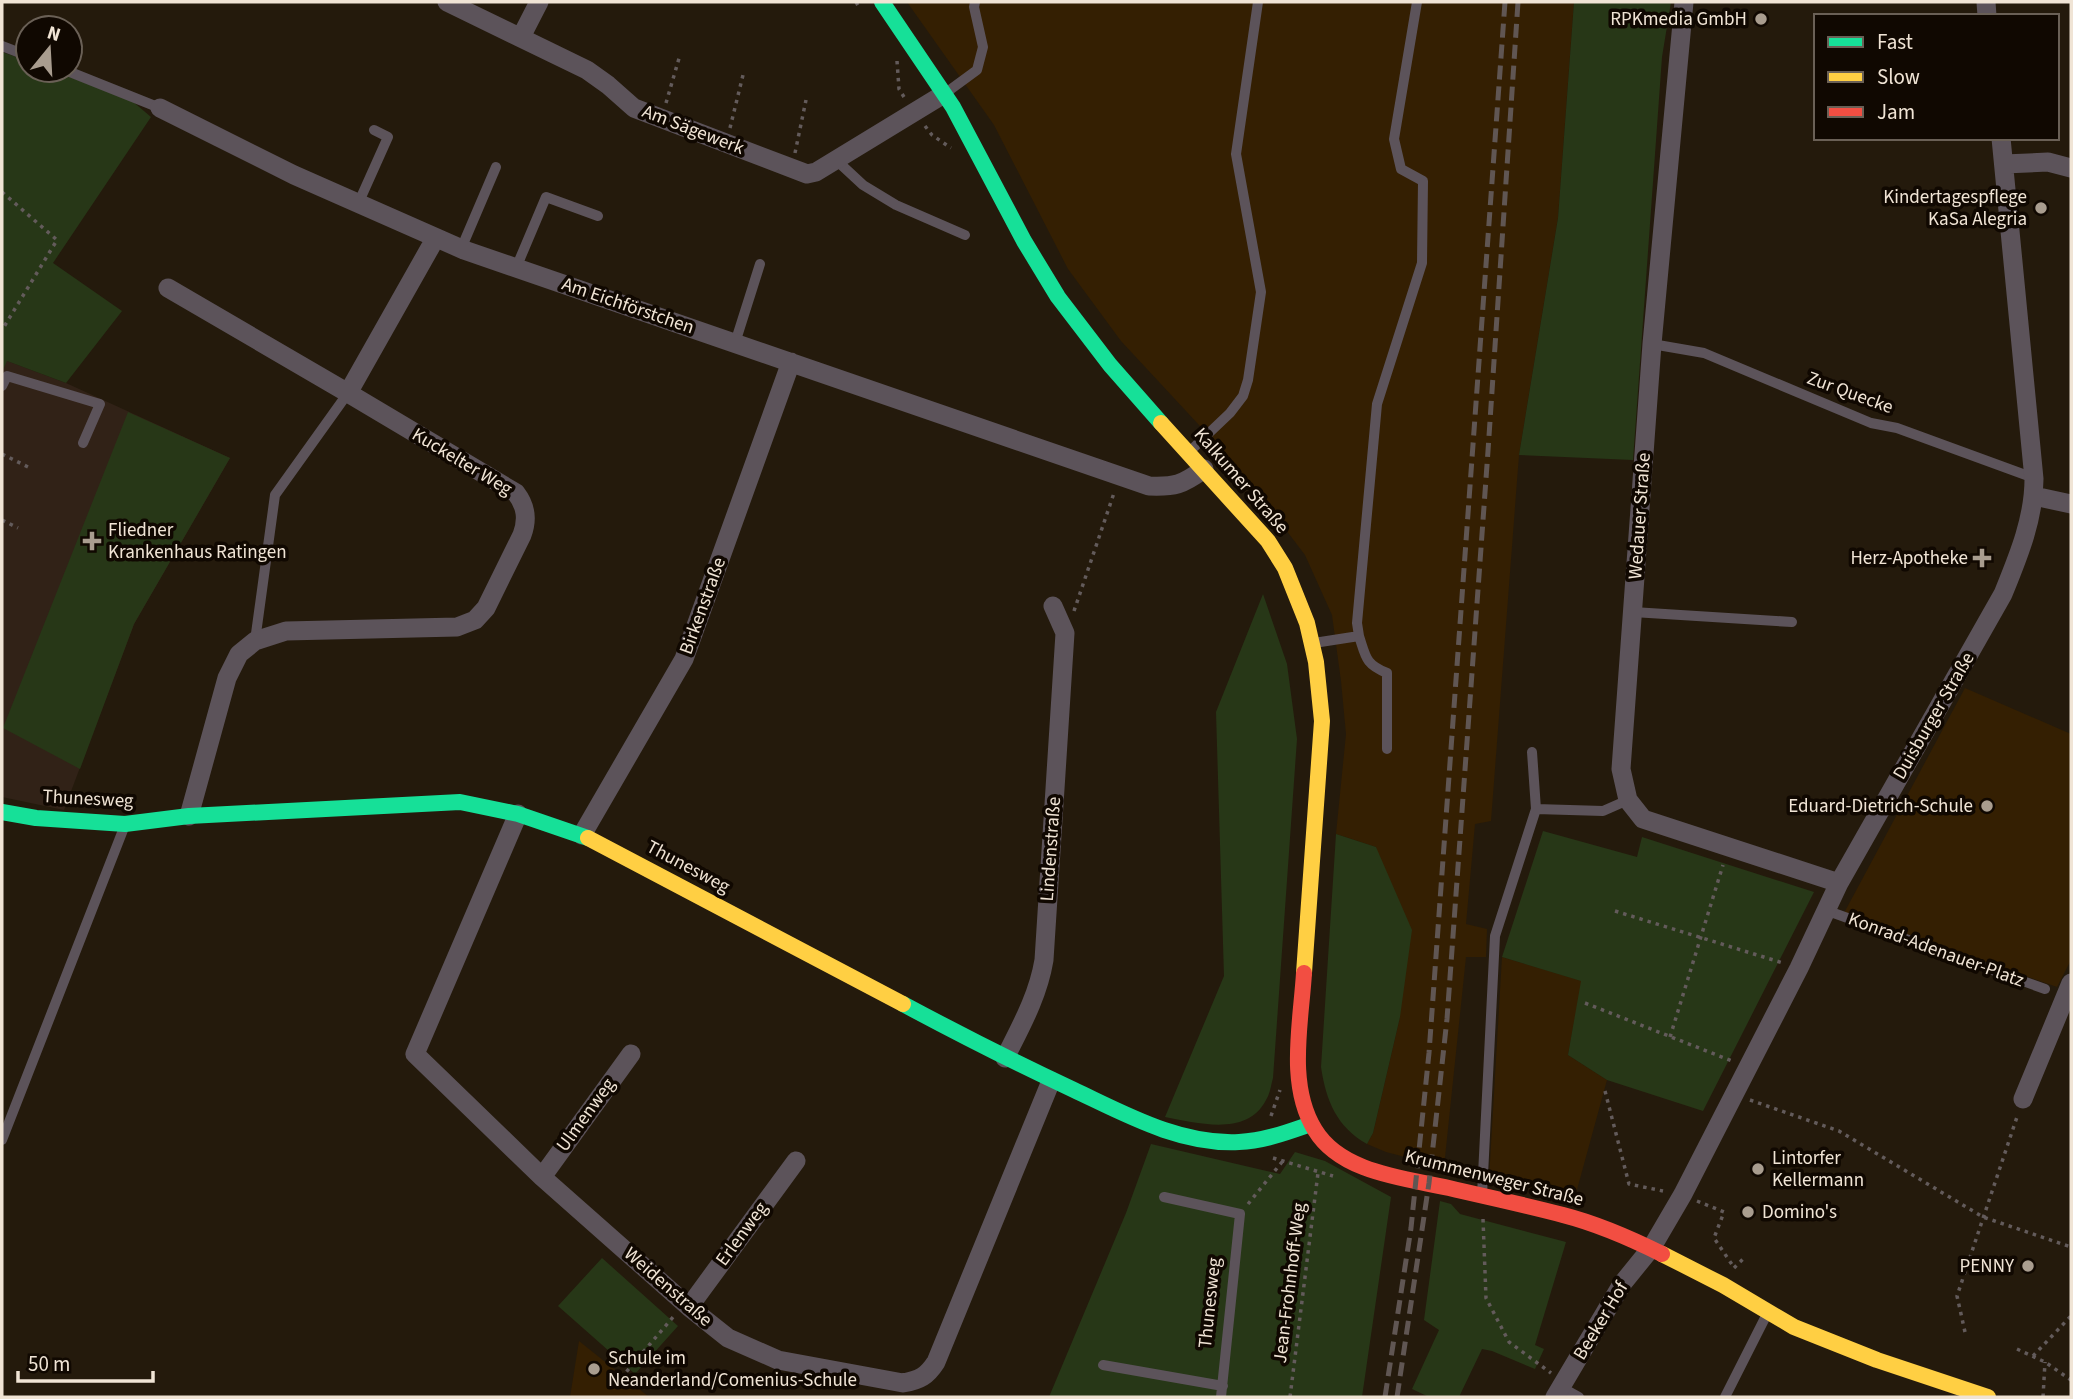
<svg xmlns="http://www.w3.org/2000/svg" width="2073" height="1399" font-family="'Source Sans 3',sans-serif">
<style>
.built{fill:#341f02}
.medical{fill:#312217}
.green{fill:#273717}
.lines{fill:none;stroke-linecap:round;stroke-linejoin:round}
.path{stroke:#635b5b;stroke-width:3.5;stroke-dasharray:3.5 5;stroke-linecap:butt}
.lane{stroke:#5c535a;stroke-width:10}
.street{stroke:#5c535a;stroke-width:19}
.fast{stroke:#16e098;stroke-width:16}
.slow{stroke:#ffcf43;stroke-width:16}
.jam{stroke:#f24e42;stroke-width:16}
.rail{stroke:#605653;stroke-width:5;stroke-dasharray:14 7;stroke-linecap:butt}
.poi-dot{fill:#a99d8f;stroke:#100801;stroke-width:2.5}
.labels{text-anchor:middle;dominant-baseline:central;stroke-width:7;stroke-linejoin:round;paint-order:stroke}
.poi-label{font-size:19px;fill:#f0e4d5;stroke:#100801;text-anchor:end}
.street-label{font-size:19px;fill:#f0e4d5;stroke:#100801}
</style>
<rect width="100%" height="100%" fill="#241a0c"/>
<path class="built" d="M907 2H1574L1558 218 1519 455 1491 821 1475 824 1466 924 1487 929 1486 957H1466L1444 1167 1386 1152 1367 1144 1373 1133 1400 1017 1376 847 1336 834 1346 734 1341 681 1332 615 1305 555 1238 467 1121 341 1068 269 994 125Z
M1965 688 2071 734V960L2057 987 1844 913Z
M1502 957 1582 981 1568 1055 1607 1080 1575 1197 1489 1179Z
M579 1341 649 1397H570Z"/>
<path class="medical" d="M2 359 66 383 230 458 134 624 64 810 2 797Z"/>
<path class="green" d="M1574 2H1671L1662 57 1633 460 1519 455 1558 218Z
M2 52 28 61V70H51L131 100 151 117 53 263 122 311 66 383 7 361 2 372Z
M128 412 230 458 134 624 80 769 3 728Z
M1263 594 1287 664 1297 739 1273 1078C1271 1085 1270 1094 1266 1100 1247 1137 1198 1123 1165 1117L1224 976 1216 712Z
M1543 831 1637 857 1642 837 1814 892 1703 1111 1607 1080 1568 1055 1581 981 1502 957Z
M1336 834 1376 847 1412 930 1400 1017 1373 1133 1367 1144C1337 1127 1326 1101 1321 1067Z
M1151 1144 1280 1174 1295 1152 1325 1161 1391 1197 1362 1397H1049L1126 1213Z
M1440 1201 1451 1204 1460 1214 1566 1242 1535 1345 1544 1349 1535 1369 1492 1351 1482 1349 1459 1397H1429L1412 1389 1439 1330 1424 1320Z
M602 1258 678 1326 635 1374 558 1306Z"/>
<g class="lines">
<path class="path" d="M856 2 860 9
M897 61 899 89 904 97
M666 103 680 55
M925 126 932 135 951 148
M730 128 743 75
M795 153 806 100
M2 192 57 240 2 330
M2 454 30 468
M2 520 18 528
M1074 611 1114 493
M1615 911 1783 963
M1585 1003 1732 1061
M1670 1037 1723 865
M1605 1091 1629 1184 1663 1191
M1750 1100 1839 1131 1983 1217 2071 1247
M1271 1116 1280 1090
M1273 1158 1333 1176
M1697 1201 1724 1212 1714 1238 1733 1266
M1248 1204 1282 1162 1281 1157
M1483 1219 1486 1298 1509 1342 1551 1373
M1734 1268 1745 1257
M1965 1332 1957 1296 2018 1114
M2017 1349 2045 1362 2071 1380
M2033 1356 2071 1316
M621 1378 674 1316
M1290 1397 1318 1173
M2043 1397 2045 1362"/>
<path class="lane" d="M2 46 28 56
M65 70 160 108
M947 92 977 70 983 47 974 7 975 2
M835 159 863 185 896 205 965 235
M358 204 388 137 374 130
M461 249 496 167
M516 268 546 197 598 216
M735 343 760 264
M1652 344 1704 353 1871 423 1897 428 2034 478
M2 386 7 376 100 404 83 443
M1189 452 1230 413 1243 396 1248 380 1261 292 1236 154 1258 2
M1633 612 1792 622
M1359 636C1366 657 1365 664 1387 673V749
M255 641 275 495 348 393
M1314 643 1359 636 1357 623 1377 404 1422 263 1423 181 1401 169 1394 139 1417 2
M1532 752 1536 809
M1828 911 2045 989
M2 1140 125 825
M1482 1195 1495 936 1536 809 1603 811 1628 800
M1164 1197 1240 1214 1221 1397
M1103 1365 1223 1386
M1561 1387 1579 1397
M1725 1397 1768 1312"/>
<path class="street" d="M447 2 587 70 608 85 634 108 807 174 816 172 944 94
M1684 2 1652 344 1621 769 1628 800 1643 819 1839 883
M1986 2 1987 16
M521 37 539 2
M160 108 294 175 464 250 1149 486C1175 487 1182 485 1204 469
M2004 164 2048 162 2071 168
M168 288 348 393
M2034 496 2071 504
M518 814 415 1054 542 1177 689 1307 728 1338 778 1360 903 1383C920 1380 927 1376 936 1362L1051 1081
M189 816 227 678 239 654 255 641 286 631 457 627 475 620 486 608 522 535C528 519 526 506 516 493L348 393 435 239
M582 835 684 659 791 362
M1005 1058C1021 1026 1038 996 1044 960L1065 633 1053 606
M2023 1099 2071 983
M542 1177 631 1054
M689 1307 796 1161
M1555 1397 1622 1284 1652 1247 1683 1194 1799 968 1839 883 2003 594C2018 557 2034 519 2034 479L2001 138"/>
<path class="fast" d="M882 2 953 107 1024 241 1058 297 1110 365 1161 423
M2 812 36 818 125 824 189 816 460 802 518 814 588 838
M903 1004C959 1034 1016 1063 1074 1090 1125 1114 1180 1145 1239 1142 1264 1141 1288 1132 1311 1124"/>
<path class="slow" d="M1161 423 1268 541 1285 568 1307 623 1316 662 1322 721 1304 973
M588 838 903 1004
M1662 1254 1723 1285 1794 1327 1877 1360 1988 1397"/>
<path class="jam" d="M1304 973C1301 1023 1287 1085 1315 1130 1341 1173 1405 1178 1449 1188 1487 1197 1525 1205 1563 1215 1598 1224 1630 1238 1662 1254"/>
<path class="rail" d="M1385 1397 1411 1228 1429 1053 1505 2
M1397 1397 1429 1183 1447 1019 1488 451 1518 2"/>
</g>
<g class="poi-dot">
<circle cx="1761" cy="19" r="7"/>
<circle cx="2041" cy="208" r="7"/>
<path d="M88.5 530.5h7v7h7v7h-7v7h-7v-7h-7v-7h7z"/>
<path d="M1978.5 547.5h7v7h7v7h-7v7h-7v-7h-7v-7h7z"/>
<circle cx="1987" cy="806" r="7"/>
<circle cx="1758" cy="1169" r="7"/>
<circle cx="1748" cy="1212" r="7"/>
<circle cx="2028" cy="1266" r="7"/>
<circle cx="594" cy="1369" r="7"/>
</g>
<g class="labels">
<g class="poi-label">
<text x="1747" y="19">RPKmedia GmbH</text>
<text x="2027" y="197">Kindertagespflege<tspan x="2027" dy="22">KaSa Alegria</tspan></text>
<text x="108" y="530" text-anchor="start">Fliedner<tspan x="108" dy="22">Krankenhaus Ratingen</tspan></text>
<text x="1968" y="558">Herz-Apotheke</text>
<text x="1973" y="806">Eduard-Dietrich-Schule</text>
<text x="1772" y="1158" text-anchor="start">Lintorfer<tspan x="1772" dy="22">Kellermann</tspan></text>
<text x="1762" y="1212" text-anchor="start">Domino's</text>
<text x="2014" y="1266">PENNY</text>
<text x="608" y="1358" text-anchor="start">Schule im<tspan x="608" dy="22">Neanderland/Comenius-Schule</tspan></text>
</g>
<g class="street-label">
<text transform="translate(693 130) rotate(21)">Am Sägewerk</text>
<text transform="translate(628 306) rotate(19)">Am Eichförstchen</text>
<text transform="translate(1850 393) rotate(20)">Zur Quecke</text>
<text transform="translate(462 462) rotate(31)">Kuckelter Weg</text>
<text transform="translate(1241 481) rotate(49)">Kalkumer Straße</text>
<text transform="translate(1640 516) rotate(-86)">Wedauer Straße</text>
<text transform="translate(703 606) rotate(-70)">Birkenstraße</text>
<text transform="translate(1934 716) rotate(-60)">Duisburger Straße</text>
<text transform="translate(88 799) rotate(3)">Thunesweg</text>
<text transform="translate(1051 849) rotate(-86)">Lindenstraße</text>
<text transform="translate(688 867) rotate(28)">Thunesweg</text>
<text transform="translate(1936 950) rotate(20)">Konrad-Adenauer-Platz</text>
<text transform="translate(586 1115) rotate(-54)">Ulmenweg</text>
<text transform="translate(1494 1178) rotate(14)">Krummenweger Straße</text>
<text transform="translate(742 1234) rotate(-54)">Erlenweg</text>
<text transform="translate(1290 1283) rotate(-83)">Jean-Frohnhoff-Weg</text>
<text transform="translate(668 1287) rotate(41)">Weidenstraße</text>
<text transform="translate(1210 1303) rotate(-84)">Thunesweg</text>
<text transform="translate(1601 1321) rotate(-59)">Beeker Hof</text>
</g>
</g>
<rect width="2073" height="1399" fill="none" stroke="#f0e4d5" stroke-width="7"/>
<rect x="1814" y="14" width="245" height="126" fill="#100801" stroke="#6a6056" stroke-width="2"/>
<rect x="1828" y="37" width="35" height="10" fill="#16e098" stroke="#6a6056" stroke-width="2"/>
<text x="1877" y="49" font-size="21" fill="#f0e4d5">Fast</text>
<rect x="1828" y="72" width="35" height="10" fill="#ffcf43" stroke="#6a6056" stroke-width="2"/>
<text x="1877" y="84" font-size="21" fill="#f0e4d5">Slow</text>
<rect x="1828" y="107" width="35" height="10" fill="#f24e42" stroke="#6a6056" stroke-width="2"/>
<text x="1877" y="119" font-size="21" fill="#f0e4d5">Jam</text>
<g transform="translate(49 49) rotate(18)"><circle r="33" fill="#100801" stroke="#6a6056" stroke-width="2"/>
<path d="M0-5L12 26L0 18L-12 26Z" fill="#a99d8f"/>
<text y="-10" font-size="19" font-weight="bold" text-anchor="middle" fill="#f0e4d5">N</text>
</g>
<path d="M18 1371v10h135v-10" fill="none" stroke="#f0e4d5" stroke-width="3.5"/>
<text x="28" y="1371" font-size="21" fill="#f0e4d5" stroke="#100801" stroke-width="5" paint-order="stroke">50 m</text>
</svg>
